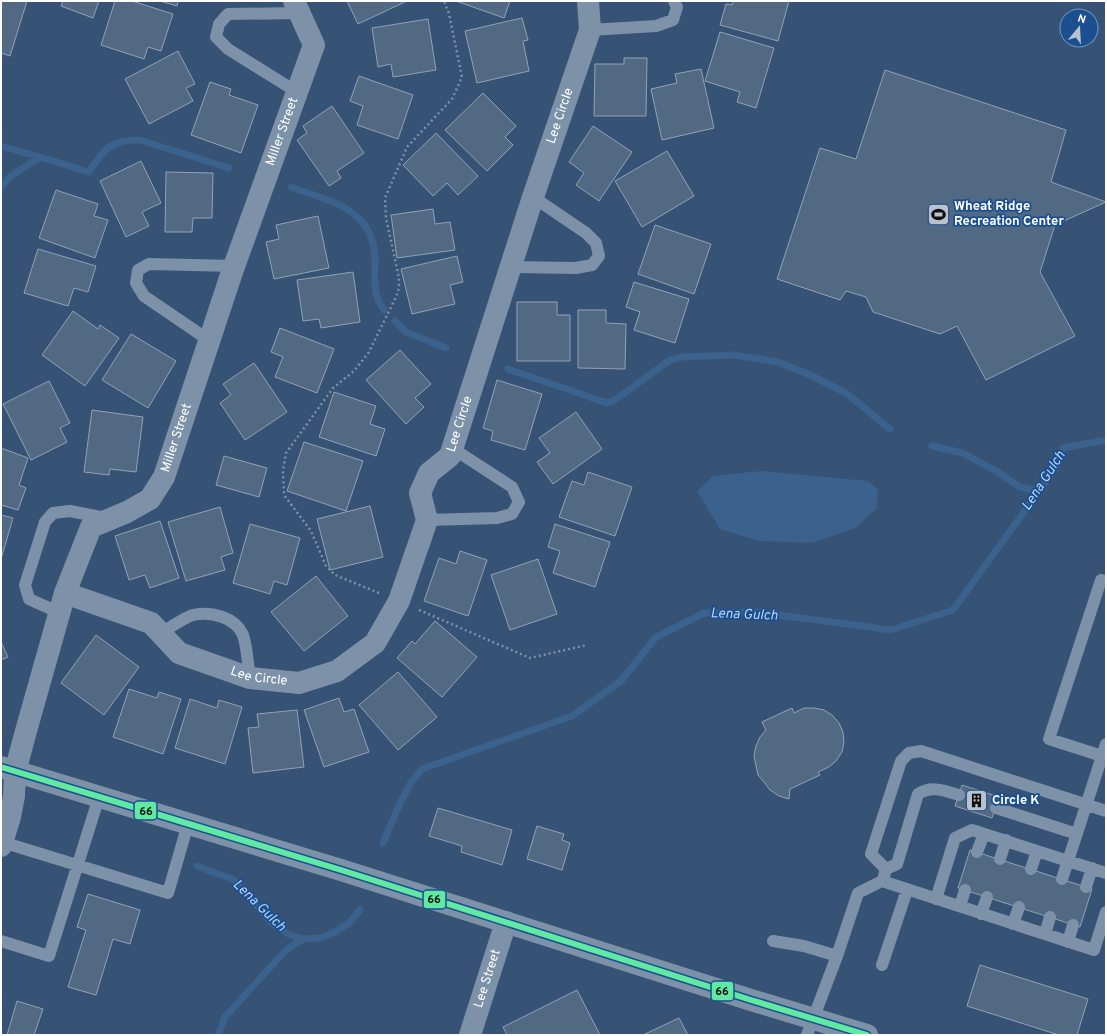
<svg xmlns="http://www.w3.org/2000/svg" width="1107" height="1036" font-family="Overpass,sans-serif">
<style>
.water{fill:#3b618d}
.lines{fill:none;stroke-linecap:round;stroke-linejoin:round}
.stream{stroke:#3b618d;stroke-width:7}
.building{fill:#526984;stroke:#92a2b6}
.path{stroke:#7d92a8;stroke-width:2.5;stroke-dasharray:2 3;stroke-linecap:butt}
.service{stroke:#7d92a8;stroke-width:12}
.minor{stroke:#7d92a8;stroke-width:22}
.tertiary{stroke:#7d92a8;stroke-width:22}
.bus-1-casing{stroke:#1b4f8f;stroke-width:9}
.bus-1{stroke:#60e9a3;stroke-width:6}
.labels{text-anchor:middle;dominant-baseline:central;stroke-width:3.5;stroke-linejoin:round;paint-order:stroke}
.street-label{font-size:13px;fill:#fff;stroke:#1b4f8f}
.poi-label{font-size:13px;font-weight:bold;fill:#fff;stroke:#1b4f8f;text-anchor:start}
.water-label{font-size:14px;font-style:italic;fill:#b5d3f5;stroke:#1b4f8f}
.line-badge{stroke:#1b4f8f;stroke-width:1.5}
.pale-badge-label{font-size:11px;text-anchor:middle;font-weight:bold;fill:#111}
</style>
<rect width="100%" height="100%" fill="#365274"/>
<path class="water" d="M761 471 868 481 878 489 877 508 856 528 812 543 759 541 720 529 697 491 713 476Z"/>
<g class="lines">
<path class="stream" d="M1 146 40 157
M1 187 11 176 40 157 89 172C104 148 112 140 140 140L229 168
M291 187C331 202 374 208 375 260 375 272 373 286 377 297 378 302 382 306 384 310
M395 321 406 332 446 348
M508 369 607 403 615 400 670 360 682 357 733 355 778 362 810 375 846 393 890 429
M932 446 963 453 996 471 1020 487 1039 491
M383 843 401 801 412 781 422 769 572 716 621 681 656 637 704 613 757 612 891 630 953 610 1055 469 1063 448 1106 440
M197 866 234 880 273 924 290 935 303 939 321 938 335 932 349 923 360 910
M218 1035 225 1017 286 950 303 939"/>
</g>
<path class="building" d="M1 1H27L10 56 1 53Z
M63 1H99L93 18 61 6Z
M115 1H132L173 14 161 51 148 47 144 59 101 45Z
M160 1H178L177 6Z
M347 1H407L358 24Z
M456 1H510L504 18Z
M733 1H789L778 41 720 25 726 4 732 5Z
M522 18 528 40 523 41 529 71 477 83 465 31Z
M428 19 436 70 393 77 391 64 378 67 372 28Z
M720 32 774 48 756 108 737 102 740 92 705 81Z
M178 51 195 84 186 88 193 101 149 124 125 79Z
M624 58H647L646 116H594L595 64H624Z
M701 69 714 128 662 140 651 89 677 83 675 74Z
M885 70 1066 130 1051 182 1106 202 1055 225 1040 272 1075 336 986 380 957 326 940 334 873 312 866 297 846 291 840 300 777 279 820 148 856 159Z
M359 76 413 95 398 139 357 125 363 106 350 101Z
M210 82 231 89 229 95 258 105 241 153 191 135Z
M483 93 516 126 505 137 513 145 487 171 445 130Z
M332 106 364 153 337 171 341 178 329 186 297 140 307 133 303 126Z
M593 126 632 152 599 201 576 185 584 173 569 162Z
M436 133 478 176 458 195 447 183 433 196 403 165Z
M667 151 694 196 642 227 615 181Z
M141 161 161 203 142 212 149 226 126 237 100 181Z
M166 172 213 173 212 218H193L192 232H165Z
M56 190 98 204 94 216 108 220 95 258 39 238Z
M433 209 435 224 450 222 455 250 397 258 391 215Z
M318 216 329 268 274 279 266 242 279 239 276 225Z
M655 225 711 244 694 294 638 274Z
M38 249 96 266 88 292 74 288 68 306 24 293Z
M457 256 463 282 450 285 455 304 412 314 401 269Z
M353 272 360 322 321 328 319 319 303 321 297 280Z
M634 282 689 299 675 343 634 330 640 312 626 307Z
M517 302H557V315H570V361H517Z
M578 310H606V323L626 324 625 369 578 368Z
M73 311 98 329 100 325 119 338 85 386 42 355Z
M280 328 334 349 317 393 275 377 283 357 271 352Z
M131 334 176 361 148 408 102 380Z
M400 350 431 384 415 398 424 407 406 424 366 380Z
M254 363 287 412 245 440 220 403 231 395 223 384Z
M497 380 542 394 525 450 491 440 493 431 483 428Z
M49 381 70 423 60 428 67 442 31 460 3 404Z
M334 392 376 406 370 424 385 429 376 456 319 437Z
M92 410 143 417 136 472 110 469 109 475 84 472Z
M576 412 602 449 553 484 537 462 550 453 539 438Z
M304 442 363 461 346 511 287 491Z
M1 448 28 458 19 485 26 488 18 510 1 505Z
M224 456 267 468 259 497 216 485Z
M588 472 632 487 615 536 559 517 572 481 584 485Z
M370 506 383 557 330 570 317 519Z
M220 507 233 553 221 557 225 570 186 581 168 522Z
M1 515 13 518 2 556H1Z
M160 521 179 578 150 588 145 575 129 580 115 536Z
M250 524 300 538 287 585 274 581 270 594 233 583Z
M555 524 610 542 595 587 553 573 560 551 548 547Z
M460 551 487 560 468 616 424 601 439 558 456 564Z
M538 559 557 614 510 630 491 575Z
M316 576 348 616 304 651 271 612Z
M435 621 477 657 442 697 397 658 412 641 415 644Z
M96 635 139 667 104 715 61 683Z
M1 642 8 657 1 660Z
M398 672 437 717 398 750 359 705Z
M129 689 157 698 159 692 181 699 163 754 113 737Z
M339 698 344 712 354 709 369 752 324 767 304 710Z
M190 699 217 708 219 700 242 707 225 764 175 748Z
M792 708 794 713 804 708H814L824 710 832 715 839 723 843 732 844 742 842 752 836 761 829 767 818 772 820 775 790 789 789 799 779 796 770 790 764 782 758 775 754 756 756 746 760 737 766 730 762 722Z
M297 710 304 767 253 773 248 728 259 727 257 714Z
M962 785 999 797 992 818 955 806Z
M438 808 512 830 502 865 461 852 462 846 429 836Z
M537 826 564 834 562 840 570 843 562 870 527 859Z
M970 850 1092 889 1080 927 958 888Z
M88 894 140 910 130 944 113 939 96 995 68 987 86 930 77 927Z
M980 965 1088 999 1077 1035H1059L967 1006Z
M577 990 600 1035H507L503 1027Z
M17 1001 43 1009 34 1035H7Z
M679 1018 688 1035H643Z"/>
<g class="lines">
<path class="path" d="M379 593 335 575 326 566 311 531 284 495 283 470 286 453 333 388 354 371 369 352 396 297 399 288V278L386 218 385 198 407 147 452 99 462 77 449 14 444 1
M419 610 530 658 587 645"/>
<path class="service" d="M590 30 656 26 673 20 677 7 674 1
M297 92 228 49 216 37 219 24 228 14 299 13
M510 267 576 268 592 265 599 256 596 243 586 233 533 197
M210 341 144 296 136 283 138 270 149 264 235 266
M427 520 497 518 512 514 519 502 512 487 452 448
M60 613 29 599 25 585 45 522 53 513 70 511 106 518
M161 633C168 629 185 617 193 615 211 611 235 617 243 635 247 646 248 666 250 678
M1106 744 1068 861 1106 873
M1102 756 1049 739 1101 580 1106 581
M996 808 1077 834
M2 842 168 893 188 824
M977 852 984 834
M1000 859 1006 840
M886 869 871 854 901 761 909 753 921 751 1106 811
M1031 869 1037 851
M884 876 886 869 897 864 918 794C932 785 945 791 959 795
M1086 887 1092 868
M936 899 955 838 972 830 1068 861 1062 879
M960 906 965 890
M981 914 987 897
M1013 924 1019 907
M1045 934 1050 917
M1 941 49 956 99 797
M773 941 804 946 837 956
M1068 942 1073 925
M882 965 907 890
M807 1035 837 956 858 893 882 881 1094 950 1106 912"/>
<g class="minor">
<path id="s1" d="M65 593 151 623 179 653 250 678 299 683 337 671 375 643 399 601 427 520 420 493 429 473 450 456 533 197 590 30 588 1"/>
<path id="s2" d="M1 846 10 817 14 796 15 772 26 731 65 593 91 527 127 512 150 499 164 477 232 272 314 45 294 1"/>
<path id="s3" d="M470 1035 506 922"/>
</g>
<path class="tertiary" d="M1 767 341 870 751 1000 867 1035"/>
<defs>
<path id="bus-1" d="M1 767 341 870 751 1000 867 1035"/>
</defs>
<use href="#bus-1" class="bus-1-casing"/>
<use href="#bus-1" class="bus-1"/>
</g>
<defs>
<symbol id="stadium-square" viewBox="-11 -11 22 22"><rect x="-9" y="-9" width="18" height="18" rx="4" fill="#b9c2ce" stroke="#1b4f8f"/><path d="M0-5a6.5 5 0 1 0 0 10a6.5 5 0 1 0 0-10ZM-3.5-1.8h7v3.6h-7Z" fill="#111"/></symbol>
<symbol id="building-square" viewBox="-11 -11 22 22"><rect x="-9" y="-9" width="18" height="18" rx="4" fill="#b9c2ce" stroke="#1b4f8f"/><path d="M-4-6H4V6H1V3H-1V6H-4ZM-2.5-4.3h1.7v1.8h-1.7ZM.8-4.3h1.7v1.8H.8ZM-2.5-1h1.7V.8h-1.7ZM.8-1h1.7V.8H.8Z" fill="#111"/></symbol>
</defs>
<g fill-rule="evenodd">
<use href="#stadium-square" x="926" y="202" width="25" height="25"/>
<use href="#building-square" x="964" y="788" width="25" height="25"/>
</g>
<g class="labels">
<g class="street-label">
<text stroke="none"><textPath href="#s1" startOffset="912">Lee Circle</textPath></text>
<text stroke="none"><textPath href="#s2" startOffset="789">Miller Street</textPath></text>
<text stroke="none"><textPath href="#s1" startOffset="588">Lee Circle</textPath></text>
<text stroke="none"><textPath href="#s2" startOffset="465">Miller Street</textPath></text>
<text stroke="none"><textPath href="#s1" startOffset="216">Lee Circle</textPath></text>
<text stroke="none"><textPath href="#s3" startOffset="59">Lee Street</textPath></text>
</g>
<g class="poi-label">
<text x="954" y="207">Wheat Ridge<tspan x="954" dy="15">Recreation Center</tspan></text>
<text x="992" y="801">Circle K</text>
</g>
<g class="water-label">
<text transform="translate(1044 481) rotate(-57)">Lena Gulch</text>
<text transform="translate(744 615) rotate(2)">Lena Gulch</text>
<text transform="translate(259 906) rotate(44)">Lena Gulch</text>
</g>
</g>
<g class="line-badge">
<rect x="134" y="801" width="23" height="19" rx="4" fill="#60e9a3"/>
<rect x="423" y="890" width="23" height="19" rx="4" fill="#60e9a3"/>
<rect x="711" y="981" width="23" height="20" rx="4" fill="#60e9a3"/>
</g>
<g class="pale-badge-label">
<text x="146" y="815">66</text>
<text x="434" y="903">66</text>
<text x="722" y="995">66</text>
</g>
<rect width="1107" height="1036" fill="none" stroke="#ffffff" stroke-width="4"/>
<g transform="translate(1079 28) rotate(18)"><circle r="19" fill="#1b4f8f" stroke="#7695bc"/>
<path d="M0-3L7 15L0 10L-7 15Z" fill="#b9c2ce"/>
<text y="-6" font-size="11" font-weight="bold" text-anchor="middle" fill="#ffffff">N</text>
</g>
</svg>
